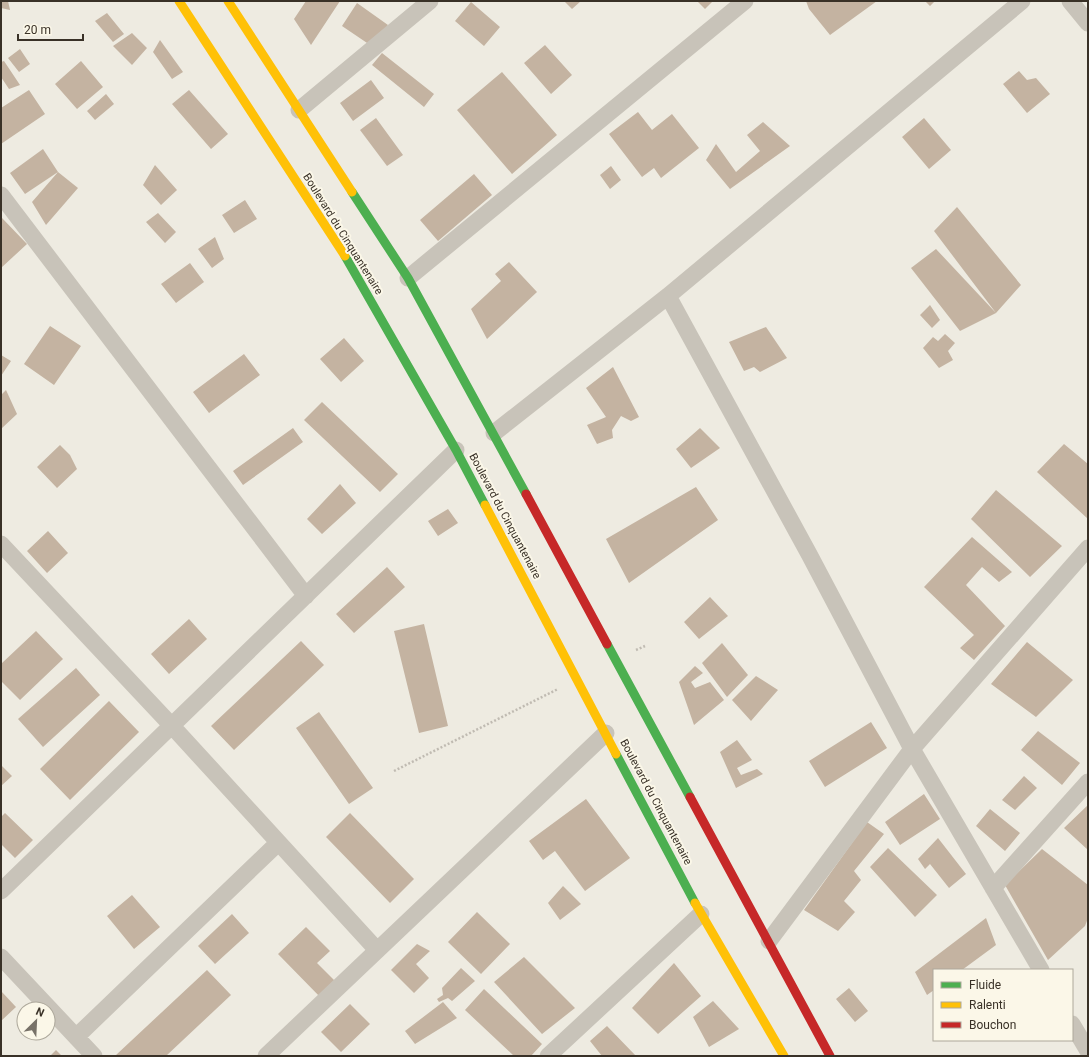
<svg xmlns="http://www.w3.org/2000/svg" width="1089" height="1057" font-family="Roboto,sans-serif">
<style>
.building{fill:#c4b3a1}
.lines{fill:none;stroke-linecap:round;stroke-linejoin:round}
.path{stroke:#c0bbb2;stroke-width:2.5;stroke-dasharray:2 2;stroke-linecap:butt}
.street{stroke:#c8c3b9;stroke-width:17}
.fast{stroke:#4caf50;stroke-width:9}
.slow{stroke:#ffc107;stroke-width:9}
.jam{stroke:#c62828;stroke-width:9}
.labels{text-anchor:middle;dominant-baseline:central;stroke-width:4;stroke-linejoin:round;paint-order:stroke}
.street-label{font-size:11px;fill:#393127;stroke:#fbf7e8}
</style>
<rect width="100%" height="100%" fill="#eeebe1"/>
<path class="building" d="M1 1H8L10 10 1 8Z
M306 1H340L311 45 294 19Z
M564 1H581L572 9Z
M697 1H713L705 9Z
M806 1H877L830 35 809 9Z
M925 1H935L930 6Z
M471 2 500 27 484 46 455 21Z
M357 3 388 25 373 47 342 26Z
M107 13 124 34 113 42 95 21Z
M132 33 147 48 132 65 113 46Z
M160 40 183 72 172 79 153 52Z
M545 45 572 75 551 94 524 63Z
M20 49 30 64 19 72 8 58Z
M382 53 434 94 424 107 372 65Z
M4 61 20 85 9 89 1 77V62Z
M81 61 103 87 77 109 55 84Z
M1019 71 1027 80 1036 78 1050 94 1027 113 1003 84Z
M502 72 557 135 512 174 457 110Z
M371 80 384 98 353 121 340 103Z
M29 90 45 114 1 144V108Z
M189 90 228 134 211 149 172 104Z
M106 94 114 104 95 120 87 111Z
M638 112 652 130 672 114 699 148 661 178 654 168 642 177 609 134Z
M376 118 403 155 387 166 360 130Z
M924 118 951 150 929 169 902 137Z
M763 122 790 146 730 189 706 160 716 144 736 172 760 151 747 135Z
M43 149 58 172 25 194 10 173Z
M155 165 177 190 161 205 143 185Z
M611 166 621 180 610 189 600 175Z
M58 172 78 188 46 225 32 202Z
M474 174 492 195 438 241 420 220Z
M245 200 257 219 234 233 222 215Z
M957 207 1021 285 996 313 960 331 911 268 936 249 996 313 934 231Z
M158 213 176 232 165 243 146 222Z
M2 218 27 244 1 268V219Z
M215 237 224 259 212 268 198 249Z
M509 262 537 292 487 339 471 309 501 281 495 274Z
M190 263 204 282 176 303 161 284Z
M930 305 940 320 932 328 920 315Z
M50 326 81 346 54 385 24 364Z
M766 327 787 358 760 372 754 367 744 371 729 342Z
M945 334 955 343 948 351 953 360 939 368 923 348 933 337 938 341Z
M344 338 364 361 341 382 320 359Z
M244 354 260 375 209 413 193 392Z
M1 355 11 361 1 376Z
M613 367 639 417 631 421 621 416 612 430 613 438 597 444 587 425 606 417 586 388Z
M6 390 17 414 1 429V395Z
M322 402 398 474 380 492 304 420Z
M293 428 303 442 243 485 233 471Z
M700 428 720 448 691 468 676 449Z
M1064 444 1088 464V519L1037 472Z
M60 445 70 455 77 469 57 488 37 467Z
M340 484 356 503 322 534 307 519Z
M696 487 718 520 629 583 606 539Z
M996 490 1062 546 1030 577 971 519Z
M448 509 458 523 438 536 428 521Z
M48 531 68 553 47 573 27 551Z
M972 537 1012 572 999 582 982 567 966 585 1005 626 974 660 960 648 974 635 924 587Z
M387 567 405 587 354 633 336 614Z
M710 597 728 616 699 639 684 622Z
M189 619 207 639 169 674 151 654Z
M424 624 448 726 419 733 394 631Z
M36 631 63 659 20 700 1 681V664Z
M301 641 324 665 234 750 211 726Z
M1027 642 1073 680 1036 717 991 684Z
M722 643 748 675 727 697 702 663Z
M695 666 703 673 691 682 695 688 710 682 724 700 694 725 679 682Z
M76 668 100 695 43 747 18 719Z
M756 676 778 690 751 721 732 700Z
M109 701 139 732 70 800 40 769Z
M319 712 373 788 349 804 296 728Z
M871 722 887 748 825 787 809 761Z
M1038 731 1080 763 1062 785 1021 750Z
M737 740 752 760 737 768 741 775 757 769 763 774 736 788 720 752Z
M1 765 12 776 1 786Z
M1024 776 1037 788 1015 810 1002 800Z
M924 794 940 819 900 845 885 822Z
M586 799 630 858 585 891 555 851 543 860 529 841Z
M1088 805V850L1064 828Z
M990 809 1020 833 1005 851 976 826Z
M5 813 33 840 15 858 1 844V817Z
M350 813 414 879 390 903 326 837Z
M867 822 884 834 854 871 861 880 844 901 855 912 838 931 804 910Z
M938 838 966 874 949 888 930 864 925 869 918 859Z
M888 848 937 895 915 917 870 867Z
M1042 849 1088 885V918L1085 926 1048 960 1005 885Z
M563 886 581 904 560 920 548 903Z
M132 895 160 927 134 949 107 916Z
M477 912 510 944 481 974 448 942Z
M232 914 249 933 215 964 198 946Z
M986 918 996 945 962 970H934V990L927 995 915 972Z
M306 927 330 951 317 963 338 984 322 999 278 954Z
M417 944 430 951 416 964 429 978 414 993 391 970Z
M524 957 575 1008 542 1034 494 982Z
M674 963 701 996 658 1034 632 1008Z
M461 968 475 981 452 1001 448 998 439 1002 437 999 443 995 442 988Z
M207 970 231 995 166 1056H117L116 1055Z
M849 988 868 1011 855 1022 836 999Z
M484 989 542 1044 531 1056H514L465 1010Z
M1 991 16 1007 1 1021Z
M713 1001 739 1029 709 1047 693 1017Z
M443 1002 457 1018 415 1044 405 1031Z
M350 1004 370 1024 341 1052 321 1032Z
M607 1026 636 1056H602L590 1041Z
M56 1050 62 1056H50Z"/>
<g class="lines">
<path class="path" d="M636 650 645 646
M394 771 558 689"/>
<path class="street" d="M1070 1 1088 23
M299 110 430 1
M1 195 306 596
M408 278 745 1
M668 296 809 554 912 749 1041 970
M494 433 668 296 1022 1
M1 544 172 726 377 950
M993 888 1088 782
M1 891 456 450
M769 941 912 749 1088 548
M1 957 94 1056
M1072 1024 1088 1051
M76 1037 278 843
M266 1056 606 733
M548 1056 701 914"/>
<path class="fast" d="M352 192 408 278 526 494
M345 256 456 450 485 505
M607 644 690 797
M616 754 695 903"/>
<path class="slow" d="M179 1 345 256
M228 1 352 192
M485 505 616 754
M695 903 784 1056"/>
<path class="jam" d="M526 494 607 644
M690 797 830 1056"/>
</g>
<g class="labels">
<g class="street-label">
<text transform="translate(343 234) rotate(58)">Boulevard du Cinquantenaire</text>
<text transform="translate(505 516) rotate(62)">Boulevard du Cinquantenaire</text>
<text transform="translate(656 802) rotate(62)">Boulevard du Cinquantenaire</text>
</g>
</g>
<rect width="1089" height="1057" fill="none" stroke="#393127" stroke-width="4"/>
<rect x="933" y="969" width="140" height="72" fill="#fbf7e8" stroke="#ada89b"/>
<rect x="941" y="982" width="20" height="6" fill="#4caf50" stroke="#ada89b"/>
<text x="969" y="989" font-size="12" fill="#393127">Fluide</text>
<rect x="941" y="1002" width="20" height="6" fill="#ffc107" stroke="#ada89b"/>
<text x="969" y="1009" font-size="12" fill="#393127">Ralenti</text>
<rect x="941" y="1022" width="20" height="6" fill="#c62828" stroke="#ada89b"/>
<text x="969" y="1029" font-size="12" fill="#393127">Bouchon</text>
<g transform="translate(36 1021) rotate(24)"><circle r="19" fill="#fbf7e8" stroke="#ada89b"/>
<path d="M0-3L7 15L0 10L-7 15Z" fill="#787268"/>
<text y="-6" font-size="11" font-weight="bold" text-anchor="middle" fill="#393127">N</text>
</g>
<path d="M18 34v6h65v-6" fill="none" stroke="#393127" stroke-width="2"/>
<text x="24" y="34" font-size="12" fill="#393127" stroke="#fbf7e8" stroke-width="3" paint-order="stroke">20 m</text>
</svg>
